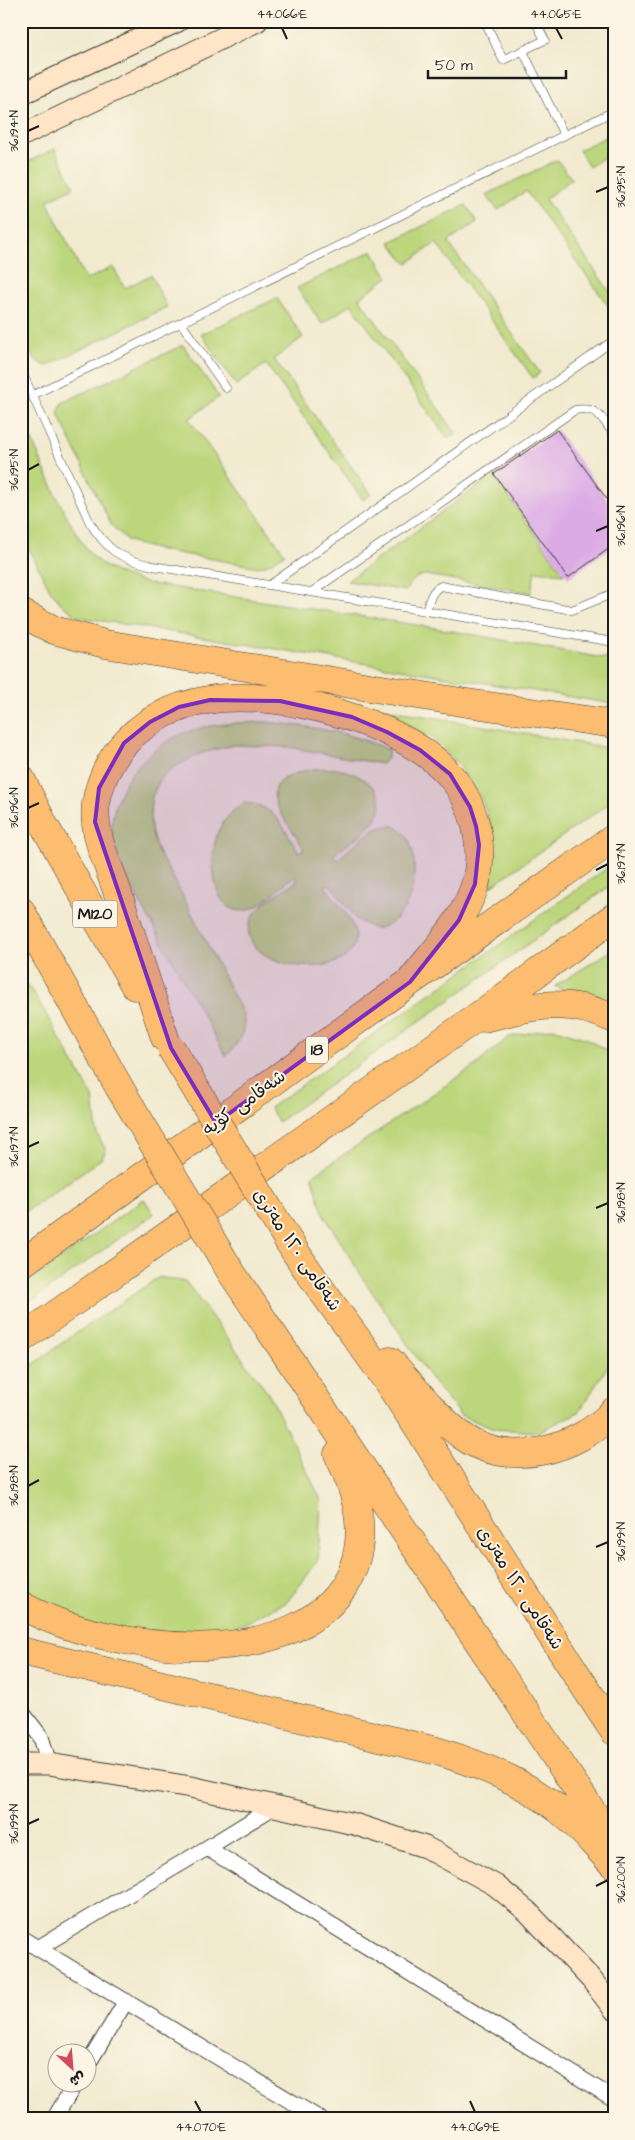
<svg xmlns="http://www.w3.org/2000/svg" width="635" height="2140" font-family="'Architects Daughter','Playpen Sans Arabic',sans-serif">
<style>
.green{fill:#bcd67b;stroke:#6c794c}
.building{fill:#dbabe6}
.lines{fill:none;stroke-linecap:round;stroke-linejoin:round}
.lane-casing{stroke:#3c3b37;stroke-width:9}
.street-casing{stroke:#3c3b37;stroke-width:17}
.secondary-casing{stroke:#3c3b37;stroke-width:23}
.highway-casing{stroke:#3c3b37;stroke-width:29}
.lane{stroke:#fff;stroke-width:8}
.street{stroke:#fff;stroke-width:15}
.secondary{stroke:#fee5c5;stroke-width:21}
.highway{stroke:#fcbd6f;stroke-width:28}
.highway-bridge-casing{stroke:#3c3b37;stroke-width:29;stroke-linecap:butt}
.highway-bridge{stroke:#fcbd6f;stroke-width:28}
.marked{fill:#7b2cbf;fill-opacity:0.2;stroke:#7b2cbf;stroke-width:4;stroke-linejoin:round}
.ticks{fill:none;stroke:#1c1c1c;stroke-width:2}
.labels{text-anchor:middle;dominant-baseline:central;stroke-width:4;stroke-linejoin:round;paint-order:stroke}
.shield{fill:#fcf5e5;stroke:#5f5d58;stroke-width:1}
.shield-label{font-size:16px;font-weight:bold;fill:#1c1c1c}
.street-label{font-size:18px;fill:#1c1c1c;stroke:#fcf5e5}
.neatline{fill:none;stroke:#1c1c1c;stroke-width:2}
.ticks-label{font-size:12px;text-anchor:middle;fill:#1c1c1c}
</style>
<rect width="100%" height="100%" fill="#fcf5e5"/>
<filter id="ink" filterUnits="userSpaceOnUse"><feTurbulence type="fractalNoise" baseFrequency=".02" numOctaves="2"/><feDisplacementMap in="SourceGraphic" scale="10" xChannelSelector="R" yChannelSelector="G"/><feConvolveMatrix kernelMatrix="1 2 1 2 8 2 1 2 1" color-interpolation-filters="sRGB"/></filter>
<filter id="wash" filterUnits="userSpaceOnUse"><feTurbulence type="fractalNoise" baseFrequency=".0096" numOctaves="4" result="noise"/><feDisplacementMap in="SourceGraphic" scale="20" xChannelSelector="R" yChannelSelector="G"/><feGaussianBlur stdDeviation="1.12" result="paint"/><feColorMatrix in="noise" values="0 0 0 0 0 0 0 0 0 0 0 0 0 0 0 0 0 1.4 0 .05"/><feComposite in="paint" operator="in"/></filter>
<g filter="url(#wash)">
<rect width="100%" height="100%" fill="#f1eacf"/>
<path class="green" d="M614 133V151L589 167 579 150Z
M55 149 74 187 47 201 86 280 113 267 125 288 151 275 167 307 47 366C31 362 27 345 21 331V165Z
M557 160 572 179 545 199 614 298V314L526 191 498 210 486 195Z
M466 205 477 222 448 242 540 373 533 378 436 243 408 263 404 261 390 242Z
M372 251 388 277 359 298 456 433 448 439 351 304 322 324 297 288Z
M277 298 303 337 274 359 371 494 363 500 266 364 236 385 201 334Z
M183 345 219 397 189 419 285 554 268 564 259 567 165 551 139 545 127 540 111 525 58 414 62 403Z
M21 415C38 452 70 539 100 563 113 573 130 577 145 583L436 628 614 660V704L79 617 63 606 50 590 21 533Z
M493 475 564 574 535 571 531 593 426 575C415 576 411 582 406 591L347 581Z
M374 707 614 749V800L490 887 493 857 492 828 482 800 460 766 434 739 392 721Z
M265 722C308 726 350 732 389 750L387 758 382 764 288 747 233 745 202 753 172 768 159 781 151 799 150 818 152 834 158 852 175 881 244 1016C245 1034 238 1044 226 1056 200 1010 175 965 150 920 138 898 114 861 112 837 108 792 143 750 182 734 208 723 238 723 265 722Z
M313 769C320 769 328 768 336 769 355 771 389 789 379 813 370 831 349 843 333 855L336 860C351 850 368 828 387 826 424 821 427 920 375 929L357 920 330 884 325 886C333 899 354 919 355 934 359 992 213 965 257 911 267 899 284 890 297 881L295 876C280 885 265 906 248 910 211 918 209 857 217 835 222 821 232 810 245 803 275 804 284 829 299 852L304 849C284 813 244 782 313 769Z
M614 863V883L278 1122 270 1108Z
M614 949V1013L555 986Z
M21 979 35 995 93 1097 97 1134 106 1150 101 1159 21 1215Z
M553 1028 587 1039 614 1055V1356L579 1412 538 1432 494 1429 460 1415 434 1383 364 1280 324 1215 312 1176 476 1065 509 1037Z
M144 1199 154 1214 21 1308V1287Z
M159 1277 186 1282 270 1396 321 1500 318 1561 287 1602 238 1626 192 1639 77 1623 21 1594V1374L62 1343Z"/>
<g id="blocks">
<path class="building" d="M557 430 614 509V545L568 578 494 474Z"/>
</g>
</g>
<g filter="url(#ink)">
<use href="#blocks" fill-opacity="0" stroke="#3c3b37" stroke-width="1"/>
<g class="lines">
<defs>
<path id="lane" d="M485 21 503 60 545 40 535 21
M523 51 564 135
M181 323 226 388
M21 370 90 523C109 552 119 558 153 566L614 642
M33 395 614 111
M270 585 614 340
M313 591 575 410C598 406 602 418 614 435
M426 611C429 602 431 590 441 586L572 610 614 593"/>
<path id="street" d="M21 1711 41 1737 49 1764
M275 1806 207 1848 614 2099
M21 1938 320 2119
M38 1948 207 1848
M88 2064 126 2001
M54 2119 76 2082"/>
<path id="secondary" d="M21 94 178 21
M21 136 257 21
M21 1764H49L191 1787 354 1824 425 1847 495 1885 528 1912 591 1979 614 2009"/>
<path id="highway" d="M21 613 54 630 105 644 467 703 614 724
M21 779 44 825 135 986
M21 911 119 1087
M484 1018C532 1006 567 996 614 1019
M165 1038C149 989 133 940 117 891 108 862 92 835 96 804 99 783 107 766 119 750 141 722 173 706 208 700 277 688 402 721 449 774 475 803 486 847 475 885 464 922 433 952 410 982
M289 1242C320 1292 357 1336 389 1384 466 1499 537 1616 614 1731
M21 1264 410 982 614 838
M231 1272 614 1844
M21 1339 470 1022 614 917
M390 1361C412 1385 434 1414 461 1435 507 1470 577 1451 614 1411
M21 1605C104 1653 310 1680 353 1568 368 1529 355 1489 338 1454
M21 1651 437 1751C485 1766 535 1786 572 1821 587 1835 600 1851 614 1865"/>
</defs>
<use href="#lane" class="lane-casing"/>
<use href="#street" class="street-casing"/>
<use href="#secondary" class="secondary-casing"/>
<use href="#highway" class="highway-casing"/>
<use href="#lane" class="lane"/>
<use href="#street" class="street"/>
<use href="#secondary" class="secondary"/>
<use href="#highway" class="highway"/>
<defs>
<path id="highway-bridge" d="M171 1048 289 1242
M119 1087 231 1272"/>
</defs>
<use href="#highway-bridge" class="highway-bridge-casing"/>
<use href="#highway-bridge" class="highway-bridge"/>
</g>
</g>
<path class="marked" d="M210 700 280 701 352 717 387 732 420 750 450 774 470 807 476 826 479 845 475 884 459 920 410 982 216 1123 171 1048 95 822 99 788 124 743 150 722 179 707Z"/>
<path class="ticks" d="M282 28 287 39M556 28 562 39M28 131 39 126M596 192 608 187M28 470 39 464M596 531 608 526M28 808 39 803M596 870 608 864M28 1147 39 1142M596 1208 608 1203M28 1486 39 1480M596 1547 608 1542M28 1824 39 1819M596 1886 608 1880M195 2101 201 2112M470 2101 475 2112"/>
<g class="labels">
<g class="shield">
<rect x="72.5" y="900.5" width="45" height="27" rx="4"/>
<rect x="306" y="1036.5" width="22" height="27" rx="4"/>
</g>
<g class="shield-label">
<text x="95" y="914">M120</text>
<text x="317" y="1050">18</text>
</g>
<g class="street-label">
<text transform="translate(244 1103) rotate(-36)">شەقامی کۆیە</text>
<text transform="translate(297 1250) rotate(56)">شەقامی ١٢٠ مەتری</text>
<text transform="translate(520 1588) rotate(57)">شەقامی ١٢٠ مەتری</text>
</g>
</g>
<rect width="635" height="2140" fill="none" stroke="#fcf5e5" stroke-width="55"/>
<g transform="translate(72 2068) rotate(154)"><circle r="24" fill="#fcf5e5" stroke="#a29e95"/>
<path d="M0-4L9 19L0 12L-9 19Z" fill="#d1495b"/>
<text y="-8" font-size="14" font-weight="bold" text-anchor="middle" fill="#1c1c1c">ش</text>
</g>
<path d="M428 70v8h138v-8" fill="none" stroke="#1c1c1c" stroke-width="2.5"/>
<text x="435" y="70" font-size="15" fill="#1c1c1c" stroke="#fcf5e5" stroke-width="4" paint-order="stroke">50 m</text>
<rect x="28" y="28" width="580" height="2084" class="neatline"/>
<g class="ticks-label">
<text x="282" y="18">44.066°E</text>
<text x="556" y="18">44.065°E</text>
<text transform="translate(14 131) rotate(-90)" y="4">36.194°N</text>
<text transform="translate(621 187) rotate(-90)" y="4">36.195°N</text>
<text transform="translate(14 470) rotate(-90)" y="4">36.195°N</text>
<text transform="translate(621 526) rotate(-90)" y="4">36.196°N</text>
<text transform="translate(14 808) rotate(-90)" y="4">36.196°N</text>
<text transform="translate(621 864) rotate(-90)" y="4">36.197°N</text>
<text transform="translate(14 1147) rotate(-90)" y="4">36.197°N</text>
<text transform="translate(621 1203) rotate(-90)" y="4">36.198°N</text>
<text transform="translate(14 1486) rotate(-90)" y="4">36.198°N</text>
<text transform="translate(621 1542) rotate(-90)" y="4">36.199°N</text>
<text transform="translate(14 1824) rotate(-90)" y="4">36.199°N</text>
<text transform="translate(621 1880) rotate(-90)" y="4">36.200°N</text>
<text x="201" y="2131">44.070°E</text>
<text x="475" y="2131">44.069°E</text>
</g>
</svg>
